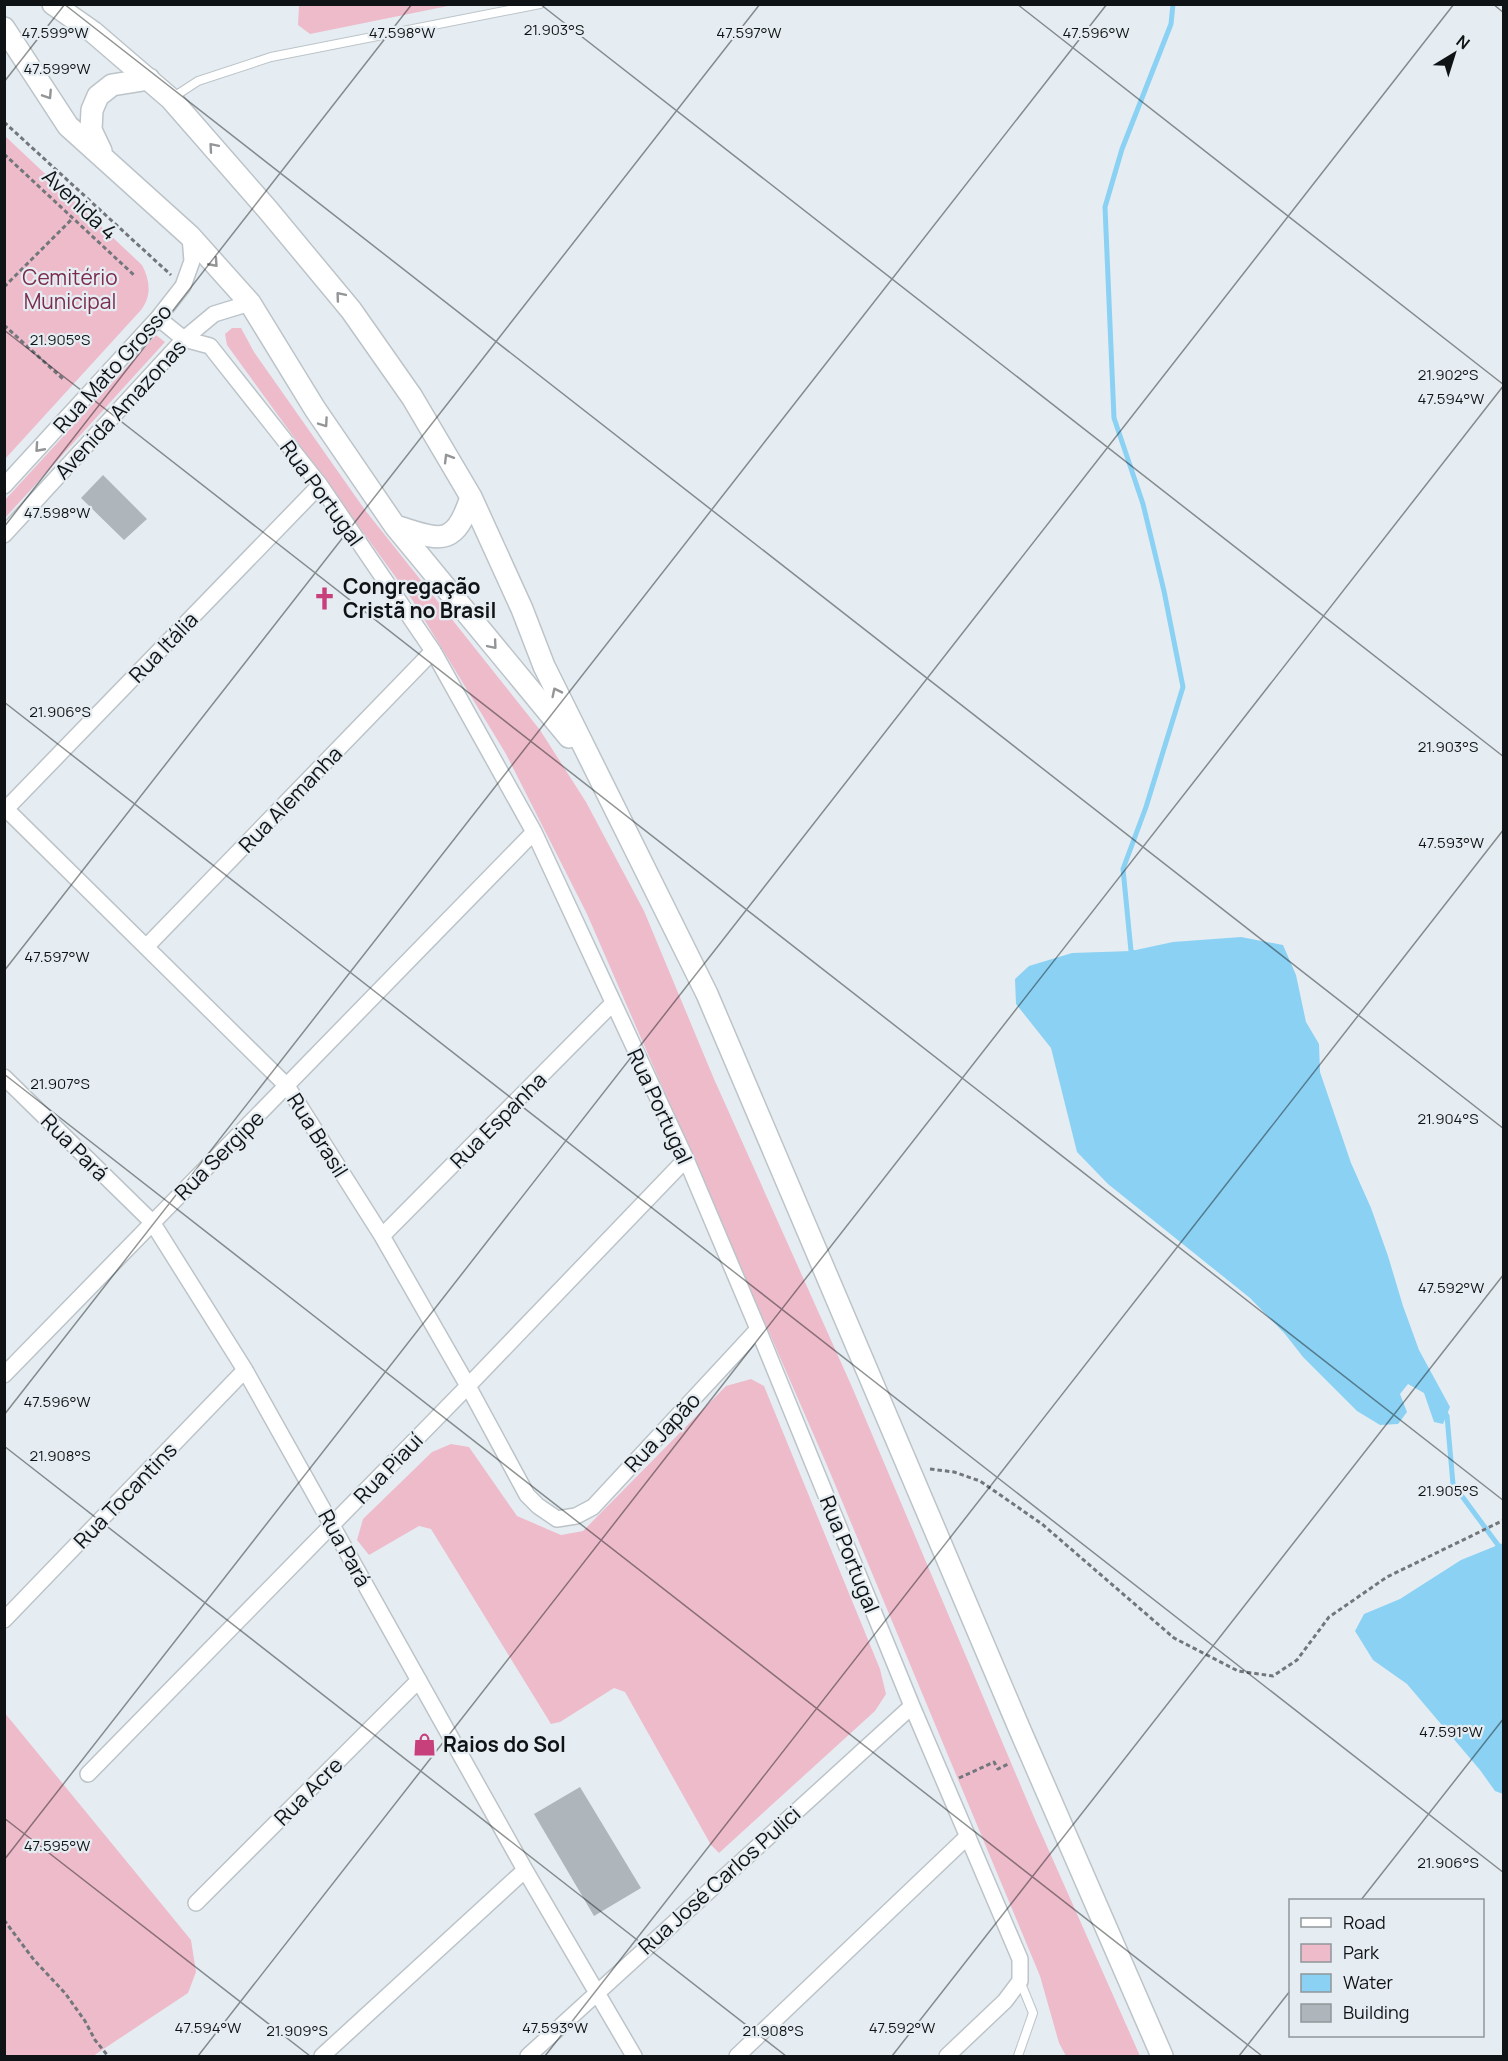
<svg xmlns="http://www.w3.org/2000/svg" width="1508" height="2061" font-family="Manrope,sans-serif">
<style>
.green{fill:#eebbcb}
.water{fill:#8bd1f3}
.lines{fill:none;stroke-linecap:round;stroke-linejoin:round}
.stream{stroke:#8bd1f3;stroke-width:5}
.building{fill:#aeb6bb}
.lane-casing{stroke:#bcc4c9;stroke-width:10}
.street-casing{stroke:#bcc4c9;stroke-width:18}
.secondary-casing{stroke:#bcc4c9;stroke-width:24}
.path{stroke:#72777b;stroke-width:3;stroke-dasharray:4.5 3;stroke-linecap:butt}
.lane{stroke:#fff;stroke-width:8}
.street{stroke:#fff;stroke-width:15}
.secondary{stroke:#fff;stroke-width:21}
.oneway{stroke:#939596}
.ticks{fill:none;stroke:#101315;stroke-width:1.5;stroke-opacity:0.45}
.labels{text-anchor:middle;dominant-baseline:central;stroke-width:4.5;stroke-linejoin:round;paint-order:stroke}
.street-label{font-size:21px;fill:#101315;stroke:#e5edf2}
.park-label{font-size:21px;fill:#7c2d4e;stroke:#e5edf2}
.poi-label{font-size:21px;font-weight:bold;fill:#101315;stroke:#e5edf2;text-anchor:start}
.ticks-label{font-size:15px;text-anchor:middle;fill:#101315;stroke:#e5edf2;stroke-width:4.5;stroke-linejoin:round;paint-order:stroke}
</style>
<rect width="100%" height="100%" fill="#e5edf2"/>
<path class="green" d="M299 5V4L453 5 310 34 298 25Z
M5 136 142 265C150 280 152 296 141 310L5 459Z
M232 328H241L254 352 365 510 540 730 586 802 644 911 714 1079 852 1387 1034 1817 1140 2056H1066L1059 2043 1040 1976 829 1470 587 914 506 754 413 601 227 345 225 334Z
M156 335 165 342 5 518V500Z
M751 1379 764 1386 880 1669 886 1694 875 1711 719 1853 711 1845 625 1692 614 1688 560 1722 551 1724 431 1529 419 1526 369 1555 357 1540 363 1519 432 1452 451 1444 469 1447 517 1516 561 1535 583 1531 726 1386Z
M4 1712 191 1940 196 1972 188 1993 93 2056H5Z"/>
<path class="water" d="M1241 937 1283 945 1296 975 1306 1022 1319 1044 1320 1072 1351 1163 1371 1208 1388 1256 1403 1306 1419 1350 1450 1407 1443 1424 1434 1422 1424 1393 1408 1384 1400 1394 1407 1412 1398 1424 1380 1425 1357 1411 1303 1357 1285 1334 1250 1298 1108 1184 1077 1152 1051 1048 1016 1004 1015 979 1029 966 1072 953 1131 951 1173 942Z
M1503 1543H1504L1503 1794 1495 1791 1480 1770 1407 1684 1373 1660 1355 1631 1364 1614 1400 1599 1461 1560Z"/>
<g class="lines">
<path class="stream" d="M1137 956 1131 951 1123 869 1146 807 1183 687 1164 591 1143 504 1114 418 1105 207 1122 149 1171 24 1173 4
M1443 1410 1447 1416 1453 1484 1498 1545 1499 1550"/>
</g>
<path class="building" d="M103 475 147 519 124 540 81 498Z
M580 1787 641 1888 594 1916 534 1814Z"/>
<g class="lines">
<defs>
<path id="lane" d="M172 98 198 81 271 57 540 4
M1018 2056 1033 2013 1020 1981"/>
<path id="street" d="M158 318 184 339 210 346 320 485 433 651 534 832 686 1159 758 1329 912 1706 1020 1959V1981L1005 2001 947 2056
M4 486 158 318 183 286 192 261 190 236
M4 535 184 339 214 314 250 303
M4 807 287 1086 382 1236 468 1386 527 1495 538 1506 557 1519 576 1516 593 1507 758 1329
M6 809 320 485
M147 946 433 651
M4 1077 152 1222 245 1370 525 1870 634 2056
M382 1236 613 1003
M4 1375 534 832
M4 1620 245 1370
M88 1774 468 1386 686 1159
M196 1903 419 1680
M322 2056 525 1870
M528 2056 912 1706
M737 2056 968 1836"/>
<path id="secondary" d="M53 4 93 32 171 99 268 210 351 310 412 397 471 497 522 609 544 666 707 994 1020 1730 1162 2056
M4 28 68 126 190 236 250 303 315 409 395 526 569 737
M101 151 91 130 92 110 98 96 112 85 149 79
M395 526C439 539 454 550 471 497"/>
</defs>
<use href="#lane" class="lane-casing"/>
<use href="#street" class="street-casing"/>
<use href="#secondary" class="secondary-casing"/>
<path class="path" d="M4 122 171 275
M4 154 135 276
M4 287 73 218
M4 325 64 380
M930 1469 954 1472 980 1481 1042 1524 1174 1638 1238 1671 1273 1676 1297 1660 1329 1617 1387 1577 1504 1520
M959 1778 994 1762 998 1769 1008 1764
M4 1920 34 1960 65 1993 85 2021 95 2040 108 2056"/>
<use href="#lane" class="lane"/>
<use href="#street" class="street"/>
<use href="#secondary" class="secondary"/>
</g>
<defs><path id="oneway-chevron" d="M-2-3.5L2.5 0L-2 3.5" fill="none" stroke-width="1.6" stroke-linecap="round" stroke-linejoin="round" transform="scale(1.5)"/></defs>
<g class="oneway">
<use href="#oneway-chevron" transform="translate(48 95) rotate(57)"/>
<use href="#oneway-chevron" transform="translate(213 147) rotate(-131)"/>
<use href="#oneway-chevron" transform="translate(214 263) rotate(48)"/>
<use href="#oneway-chevron" transform="translate(340 296) rotate(-130)"/>
<use href="#oneway-chevron" transform="translate(324 423) rotate(55)"/>
<use href="#oneway-chevron" transform="translate(39 448) rotate(132)"/>
<use href="#oneway-chevron" transform="translate(448 458) rotate(-121)"/>
<use href="#oneway-chevron" transform="translate(493 645) rotate(50)"/>
<use href="#oneway-chevron" transform="translate(556 692) rotate(-116)"/>
</g>
<path class="ticks" d="M64 4 1504 1129M540 4 1504 757M1017 4 1504 385M1493 4 1504 13M4 82 65 4M4 330 1504 1501M4 527 412 4M4 702 1504 1873M4 971 760 4M4 1074 1262 2056M4 1415 1107 4M4 1446 786 2056M4 1818 310 2056M4 1860 1454 4M1361 1900 1504 1718M198 2056 1504 385M545 2056 1504 829M892 2056 1504 1274M1239 2056 1290 1991"/>
<defs>
<symbol id="church-bare" viewBox="-9 -9 18 18"><path d="M-1.2-6h2.4v3.5h3.3v2.4h-3.3V6h-2.4V-.1h-3.3v-2.4h3.3Z" fill="#c73f7b" stroke="#e5edf2" stroke-width="2.5" paint-order="stroke"/></symbol>
<symbol id="shop-bare" viewBox="-9 -9 18 18"><path d="M-5-2.5h2.3a2.7 3.5 0 0 1 5.4 0H5L5.5 6h-11ZM-1.5-2.5h3a1.5 2.3 0 0 0-3 0Z" fill="#c73f7b" stroke="#e5edf2" stroke-width="2.5" paint-order="stroke"/></symbol>
</defs>
<g fill-rule="evenodd">
<use href="#church-bare" x="308" y="582" width="33" height="33"/>
<use href="#shop-bare" x="408" y="1728" width="33" height="33"/>
</g>
<g class="labels">
<g class="street-label">
<text transform="translate(80 204) rotate(43)">Avenida 4</text>
<text transform="translate(112 368) rotate(-48)">Rua Mato Grosso</text>
<text transform="translate(120 409) rotate(-47)">Avenida Amazonas</text>
<text transform="translate(322 493) rotate(54)">Rua Portugal</text>
<text transform="translate(163 647) rotate(-46)">Rua Itália</text>
<text transform="translate(290 799) rotate(-46)">Rua Alemanha</text>
<text transform="translate(660 1106) rotate(65)">Rua Portugal</text>
<text transform="translate(498 1120) rotate(-45)">Rua Espanha</text>
<text transform="translate(318 1135) rotate(58)">Rua Brasil</text>
<text transform="translate(75 1147) rotate(45)">Rua Pará</text>
<text transform="translate(219 1155) rotate(-45)">Rua Sergipe</text>
<text transform="translate(662 1432) rotate(-47)">Rua Japão</text>
<text transform="translate(388 1468) rotate(-46)">Rua Piauí</text>
<text transform="translate(125 1495) rotate(-46)">Rua Tocantins</text>
<text transform="translate(345 1548) rotate(61)">Rua Pará</text>
<text transform="translate(850 1554) rotate(68)">Rua Portugal</text>
<text transform="translate(308 1791) rotate(-45)">Rua Acre</text>
<text transform="translate(719 1880) rotate(-42)">Rua José Carlos Pulici</text>
</g>
<g class="park-label">
<text x="70" y="277">Cemitério<tspan x="70" dy="24">Municipal</tspan></text>
</g>
<g class="poi-label">
<text x="343" y="586">Congregação<tspan x="343" dy="24">Cristã no Brasil</tspan></text>
<text x="443" y="1744">Raios do Sol</text>
</g>
</g>
<g class="ticks-label">
<text x="554" y="35">21.903°S</text>
<text x="55" y="38">47.599°W</text>
<text x="402" y="38">47.598°W</text>
<text x="1096" y="38">47.596°W</text>
<text x="749" y="38">47.597°W</text>
<text x="57" y="74">47.599°W</text>
<text x="60" y="345">21.905°S</text>
<text x="1448" y="380">21.902°S</text>
<text x="1451" y="404">47.594°W</text>
<text x="57" y="518">47.598°W</text>
<text x="60" y="717">21.906°S</text>
<text x="1448" y="752">21.903°S</text>
<text x="1451" y="848">47.593°W</text>
<text x="57" y="962">47.597°W</text>
<text x="60" y="1089">21.907°S</text>
<text x="1448" y="1124">21.904°S</text>
<text x="1451" y="1293">47.592°W</text>
<text x="57" y="1407">47.596°W</text>
<text x="60" y="1461">21.908°S</text>
<text x="1448" y="1496">21.905°S</text>
<text x="1451" y="1737">47.591°W</text>
<text x="57" y="1851">47.595°W</text>
<text x="1448" y="1868">21.906°S</text>
<text x="208" y="2033">47.594°W</text>
<text x="555" y="2033">47.593°W</text>
<text x="902" y="2033">47.592°W</text>
<text x="297" y="2036">21.909°S</text>
<text x="773" y="2036">21.908°S</text>
</g>
<rect width="1508" height="2061" fill="none" stroke="#101315" stroke-width="12"/>
<rect x="1289" y="1899" width="195" height="138" fill="#e5edf2" stroke="#90969a" stroke-width="1.5"/>
<rect x="1301" y="1918" width="30" height="9" fill="#ffffff" stroke="#90969a" stroke-width="1.5"/>
<text x="1343" y="1929" font-size="18" fill="#101315">Road</text>
<rect x="1301" y="1944" width="30" height="18" fill="#eebbcb" stroke="#90969a" stroke-width="1.5"/>
<text x="1343" y="1959" font-size="18" fill="#101315">Park</text>
<rect x="1301" y="1974" width="30" height="18" fill="#8bd1f3" stroke="#90969a" stroke-width="1.5"/>
<text x="1343" y="1989" font-size="18" fill="#101315">Water</text>
<rect x="1301" y="2004" width="30" height="18" fill="#aeb6bb" stroke="#90969a" stroke-width="1.5"/>
<text x="1343" y="2019" font-size="18" fill="#101315">Building</text>
<g transform="translate(1454 54) rotate(38)" stroke="#e5edf2" stroke-width="4.5" paint-order="stroke">
<path d="M0-4.5L10 22L0 15L-10 22Z" fill="#101315"/>
<text y="-9" font-size="16" font-weight="bold" text-anchor="middle" fill="#101315">N</text>
</g>
</svg>
